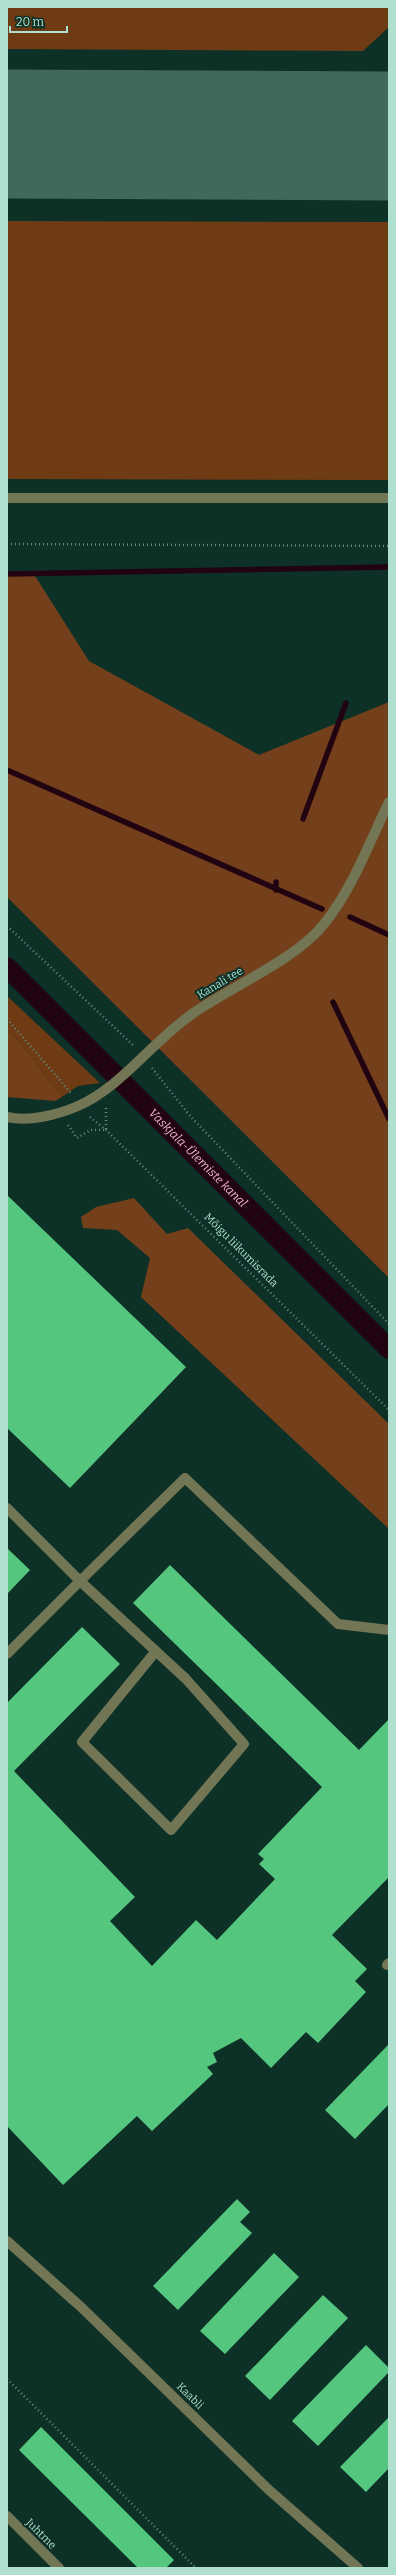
<svg xmlns="http://www.w3.org/2000/svg" width="396" height="2575" font-family="Bitter,serif">
<style>
.green{fill:#6f3b15}
.forest{fill:#74401b}
.lines{fill:none;stroke-linecap:round;stroke-linejoin:round}
.stream{stroke:#210311;stroke-width:5.5}
.canal{stroke:#210311;stroke-width:20}
.taxiway{stroke:#40685c;stroke-width:52}
.runway{stroke:#40685c;stroke-width:129}
.building{fill:#55c67e}
.path{stroke:#608b7e;stroke-width:2.5;stroke-dasharray:1 3;stroke-linecap:butt}
.minor{stroke:#727654;stroke-width:10}
.labels{text-anchor:middle;dominant-baseline:central;stroke-width:4;stroke-linejoin:round;paint-order:stroke}
.street-label{font-size:11px;fill:#aedfcf;stroke:#0d3027}
.water-label{font-size:12px;font-style:italic;fill:#f1b9d0;stroke:#0d3027}
</style>
<rect width="100%" height="100%" fill="#0d3027"/>
<path class="green" d="M7 7H389V27L363 51 7 49Z
M7 221 389 222V480L7 479Z
M7 996 100 1083 78 1086 62 1097 18 1040 7 1031Z"/>
<path class="forest" d="M7 574 35 576 89 661 259 755 389 702V1278L7 897Z
M7 1031 18 1040 62 1097 55 1101 7 1097Z
M134 1198 167 1234 188 1228 389 1424V1529L141 1297 150 1258 117 1230 83 1228 81 1217 96 1207Z"/>
<g class="lines">
<path class="stream" d="M7 574 389 567
M7 770 322 909
M303 819 346 703
M276 890V882
M350 917 389 935
M333 1002 389 1119"/>
<path class="canal" id="s1" d="M7 967 389 1349"/>
<path class="taxiway" d="M321 136 375 121 389 110"/>
<path class="runway" d="M7 134 389 136"/>
</g>
<path class="building" d="M7 1195 186 1367 70 1488 7 1428Z
M7 1548 30 1570 7 1594Z
M170 1565 359 1750 389 1719V1877L332 1935 367 1969 355 1981 366 1992 318 2043 306 2032 271 2068 241 2038 213 2053 217 2062 207 2067 213 2074 152 2131 137 2116 63 2185 7 2126V1703L82 1627 120 1664 14 1771 135 1897 110 1921 152 1966 196 1920 217 1940 275 1879 259 1864 264 1859 258 1854 322 1787 133 1603Z
M389 2044V2104L355 2139 325 2110Z
M237 2199 250 2212 240 2222 252 2233 178 2310 153 2286Z
M274 2253 299 2277 225 2354 200 2331Z
M323 2295 348 2318 270 2400 245 2376Z
M366 2345 389 2368V2372L318 2446 292 2421Z
M389 2417V2468L366 2492 340 2467Z
M41 2427 174 2560 166 2568H138L19 2450Z"/>
<g class="lines">
<path class="path" d="M7 544 389 546
M7 926 134 1046
M7 1019 71 1093
M152 1068 191 1117 389 1324
M90 1117 106 1130 389 1410
M68 1125 77 1138 91 1130H106V1107
M7 2379 196 2568"/>
<path class="minor" d="M7 498H389
M7 1117C29 1122 57 1115 78 1106 123 1086 154 1039 195 1012 231 987 298 958 324 924 353 888 369 843 389 802
M7 1508 80 1581 185 1478 338 1624 389 1630
M7 1654 80 1581 186 1679 244 1744 171 1830 82 1742 156 1651
M387 1965 389 1963
M7 2241 81 2307 269 2490 358 2568
M7 2516 59 2568"/>
</g>
<g class="labels">
<g class="street-label">
<text transform="translate(220 983) rotate(-31)">Kanali tee</text>
<text transform="translate(241 1250) rotate(45)">Mõigu liikumisrada</text>
<text transform="translate(190 2396) rotate(44)">Kaabli</text>
<text transform="translate(41 2534) rotate(45)">Juhtme</text>
</g>
<g class="water-label">
<text stroke="none"><textPath href="#s1" startOffset="270">Vaskjala-Ülemiste kanal</textPath></text>
</g>
</g>
<rect width="396" height="2575" fill="none" stroke="#aedfcf" stroke-width="16"/>
<path d="M10 26v6h57v-6" fill="none" stroke="#aedfcf" stroke-width="2"/>
<text x="16" y="26" font-size="12" fill="#aedfcf" stroke="#0d3027" stroke-width="3" paint-order="stroke">20 m</text>
</svg>
